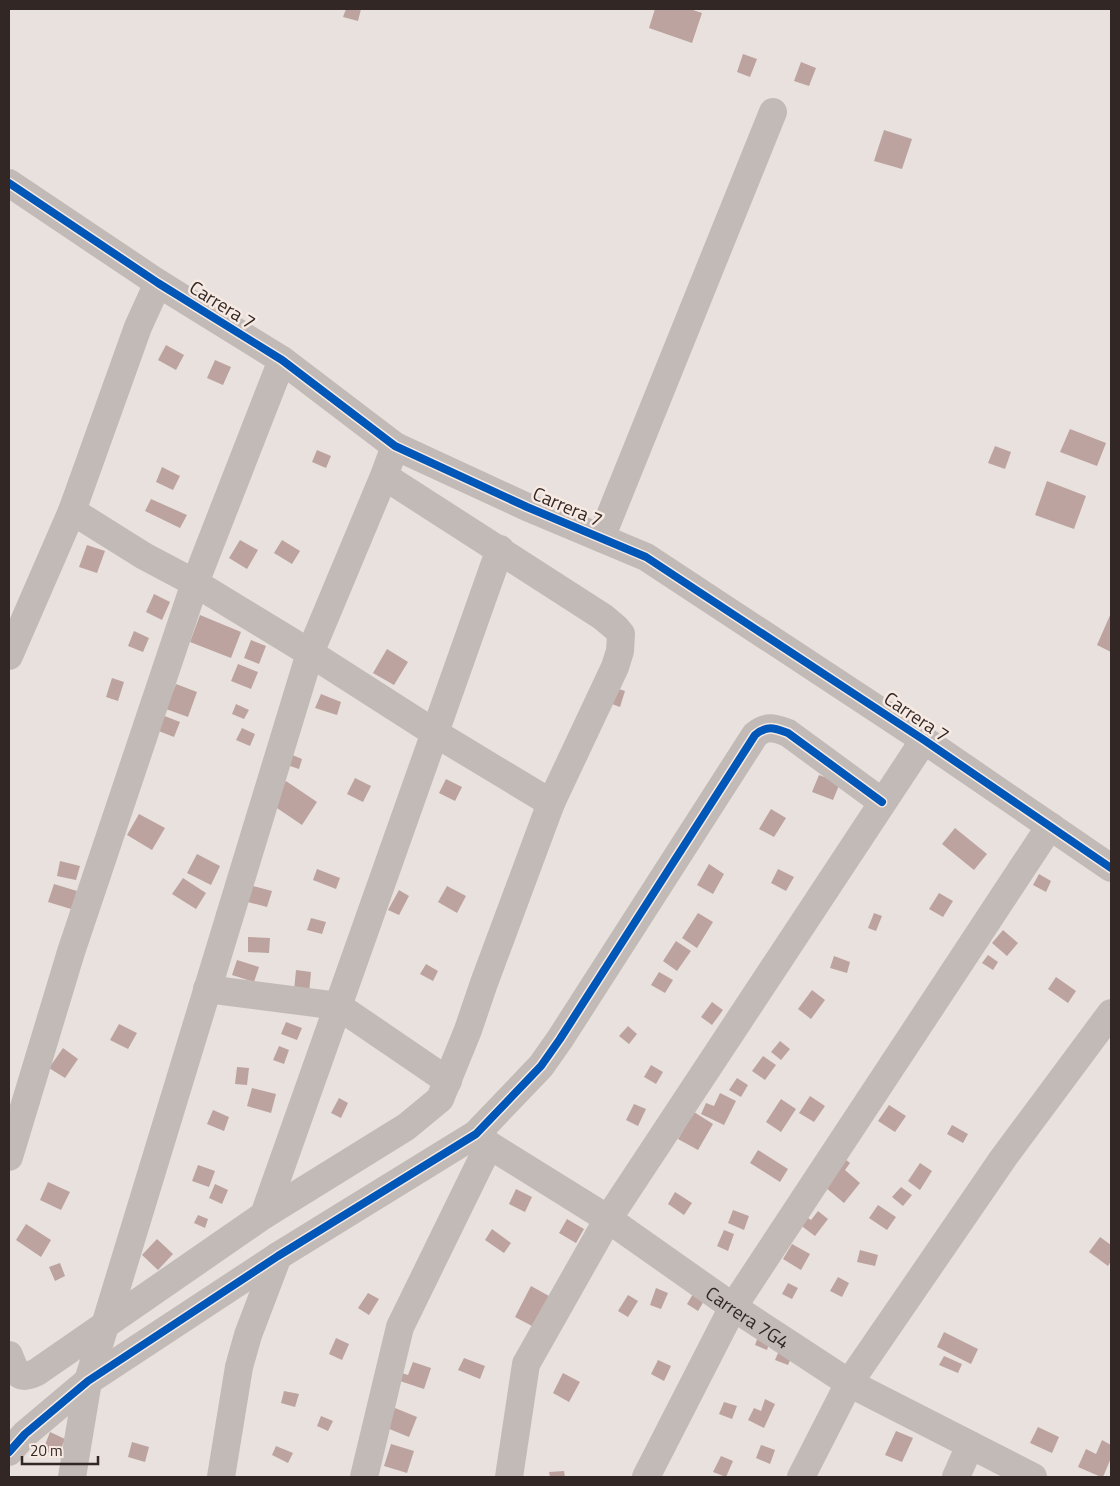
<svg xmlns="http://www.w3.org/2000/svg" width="1120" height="1486" font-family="'Titillium Web',sans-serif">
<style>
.building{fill:#bca39f}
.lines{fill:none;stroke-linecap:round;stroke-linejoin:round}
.minor{stroke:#c2bab6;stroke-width:28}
.cycleway-casing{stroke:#f7eae3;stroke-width:11}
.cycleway{stroke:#0057b8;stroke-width:8}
.labels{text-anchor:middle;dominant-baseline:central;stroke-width:5;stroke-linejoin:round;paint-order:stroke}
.street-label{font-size:19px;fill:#322725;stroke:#f7eae3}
</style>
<rect width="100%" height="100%" fill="#e9e1dd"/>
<path class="building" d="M346 9H361L358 21 343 17Z
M655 9H690L702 13 692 43 649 28Z
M743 54 757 59 750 77 737 72Z
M801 62 816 68 809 86 794 81Z
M884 130 912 139 902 169 874 161Z
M166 345 184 355 176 370 158 360Z
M215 360 231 367 223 385 207 378Z
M1070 429 1106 443 1097 466 1060 452Z
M995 446 1011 452 1005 469 988 463Z
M317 450 331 456 326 468 312 462Z
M162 467 180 476 173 490 156 482Z
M1047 481 1086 496 1074 529 1035 515Z
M151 499 187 515 180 528 145 511Z
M240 540 258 550 247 569 229 558Z
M282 540 300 551 292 564 274 553Z
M87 545 105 551 97 573 79 567Z
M154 594 170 602 162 620 146 612Z
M1111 613V652L1097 645Z
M200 615 241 632 231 658 190 642Z
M134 631 149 638 143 652 128 646Z
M251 640 266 646 259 664 244 658Z
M387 649 408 662 394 685 373 673Z
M238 664 258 672 251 689 231 681Z
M112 678 124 682 118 701 106 697Z
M176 684 197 692 188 717 166 709Z
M610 686 625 691 620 707 604 701Z
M321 694 341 702 337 715 315 708Z
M236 704 249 710 244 719 232 714Z
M162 715 180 722 174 737 156 730Z
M242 728 255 734 250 746 236 740Z
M290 754 302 759 299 769 287 765Z
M819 775 840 783 833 800 812 792Z
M355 778 371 786 363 802 347 794Z
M446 779 462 787 455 801 439 793Z
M286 781 317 802 302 825 271 804Z
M771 809 786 818 774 837 759 829Z
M139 814 165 828 152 850 127 835Z
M955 828 987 854 974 870 942 844Z
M197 854 220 866 211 885 187 873Z
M60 861 80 866 76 880 57 876Z
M709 864 724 874 713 894 697 885Z
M317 869 340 878 336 889 313 880Z
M778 869 794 877 786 891 771 883Z
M1039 874 1051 881 1046 892 1033 885Z
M183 878 206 893 196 909 172 894Z
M54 884 77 891 71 909 48 902Z
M249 885 272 891 267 907 244 901Z
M447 886 466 896 457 913 438 902Z
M399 890 409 896 399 915 388 910Z
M939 893 953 901 943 917 929 909Z
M698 913 713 922 697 948 682 938Z
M874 913 882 916 876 931 868 928Z
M311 918 326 922 322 934 307 930Z
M1003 930 1018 943 1007 956 992 943Z
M248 937 270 938 269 953 248 952Z
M676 941 691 951 677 971 663 961Z
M988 955 998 962 993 970 982 963Z
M834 956 850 962 847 973 830 968Z
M237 960 259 967 254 982 232 975Z
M426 964 438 971 433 981 420 974Z
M296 970 311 972 309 993 294 991Z
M659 972 673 980 665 993 651 985Z
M1056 977 1076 991 1068 1003 1048 989Z
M812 990 825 1000 811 1019 798 1009Z
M712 1002 723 1010 712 1025 701 1017Z
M286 1022 302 1028 297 1040 281 1034Z
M119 1024 137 1033 128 1049 110 1040Z
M628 1026 637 1034 629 1044 619 1036Z
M780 1041 790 1049 781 1060 771 1052Z
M279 1046 289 1050 284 1064 273 1060Z
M63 1048 78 1059 65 1078 49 1068Z
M763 1056 776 1065 765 1080 752 1071Z
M651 1065 663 1072 656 1084 644 1077Z
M237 1067 249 1068 247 1085 235 1084Z
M737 1078 748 1085 741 1097 729 1090Z
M252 1088 276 1094 271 1113 247 1106Z
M720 1093 736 1101 724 1125 701 1114 706 1103 714 1106Z
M810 1096 825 1106 814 1122 799 1113Z
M339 1098 348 1103 341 1118 331 1113Z
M781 1099 796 1109 781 1132 766 1122Z
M634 1104 646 1109 638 1126 626 1120Z
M889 1105 906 1116 895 1132 878 1121Z
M213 1110 229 1117 224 1131 207 1124Z
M694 1112 713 1124 698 1150 678 1139Z
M952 1125 968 1134 963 1143 947 1134Z
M758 1150 788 1169 780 1182 750 1163Z
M840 1155 850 1163 845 1170 860 1183 844 1203 819 1182Z
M920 1163 932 1171 920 1190 908 1181Z
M198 1165 215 1171 209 1187 192 1181Z
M48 1182 70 1192 61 1210 40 1200Z
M215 1184 228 1190 222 1204 209 1198Z
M901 1187 912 1195 903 1206 892 1197Z
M516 1189 532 1197 525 1212 509 1204Z
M675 1192 692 1203 684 1215 668 1204Z
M878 1205 896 1217 887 1230 869 1218Z
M733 1210 749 1216 744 1230 728 1223Z
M818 1211 828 1219 815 1236 799 1224 805 1216 811 1220Z
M198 1215 208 1219 205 1228 194 1223Z
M567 1219 584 1229 576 1243 559 1233Z
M26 1224 51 1240 41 1257 16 1240Z
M492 1229 511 1243 504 1253 485 1240Z
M724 1230 734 1234 728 1251 717 1246Z
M1100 1237 1111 1245V1261L1108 1266 1089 1252Z
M157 1239 173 1254 158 1270 142 1255Z
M792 1244 810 1254 801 1270 783 1259Z
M860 1250 878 1255 875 1266 857 1262Z
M60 1263 65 1276 55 1281 49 1267Z
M838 1277 849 1283 842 1297 830 1291Z
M788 1283 798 1288 792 1299 782 1294Z
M531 1286 549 1296 532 1326 515 1317Z
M656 1288 668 1293 661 1309 650 1305Z
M696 1289 707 1296 698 1311 687 1304Z
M368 1293 379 1299 369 1315 358 1308Z
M628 1295 638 1301 628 1317 618 1311Z
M944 1332 978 1349 971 1364 937 1347Z
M759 1334 771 1338 767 1350 755 1345Z
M336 1338 349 1344 342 1360 329 1354Z
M781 1346 794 1351 788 1365 775 1360Z
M944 1356 962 1364 958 1373 939 1365Z
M464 1358 485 1366 480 1379 458 1370Z
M658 1360 671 1366 664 1381 651 1374Z
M413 1362 431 1368 424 1389 397 1380 399 1372 408 1375Z
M563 1373 580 1382 569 1402 553 1393Z
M284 1391 299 1394 295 1407 281 1403Z
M765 1399 775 1404 764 1428 748 1420 754 1408 761 1411Z
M724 1402 737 1406 732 1419 719 1414Z
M395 1408 417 1417 409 1437 387 1428Z
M321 1416 333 1421 328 1431 317 1426Z
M1038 1427 1059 1437 1052 1453 1030 1443Z
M896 1431 913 1438 902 1462 885 1455Z
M50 1432 65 1439 58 1456 43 1450Z
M1102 1440 1111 1445V1458L1103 1477H1101L1078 1467 1086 1449 1096 1454Z
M132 1442 149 1447 145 1462 128 1457Z
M391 1444 414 1451 407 1473 384 1466Z
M761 1445 775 1450 770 1464 756 1458Z
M276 1446 293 1453 288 1463 272 1455Z
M721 1456 733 1461 726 1477 713 1472Z
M564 1471 565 1477H550L549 1472Z"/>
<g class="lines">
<g class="minor">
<path d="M9 183 158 283 282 360 395 446 527 507 646 557 924 740 1111 868"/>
<path d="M72 511 144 556 195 583 310 653 435 733 551 803"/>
<path d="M601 538 773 112"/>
<path d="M9 656 72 511 138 327 158 283"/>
<path d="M207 989 338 1006 448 1081"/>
<path id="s1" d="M476 1134 489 1145 608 1219 733 1307 849 1383 1033 1477"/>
<path d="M9 1157 71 952 195 583 282 360"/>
<path d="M264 1215 406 1127 440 1099 468 1030 484 983 551 803 615 667 620 651 621 634 616 628 603 617 384 476"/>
<path d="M9 1355C16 1372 17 1382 37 1372L264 1215 500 549"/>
<path d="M9 1452 25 1434 88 1381 278 1256 476 1134 541 1066 560 1039 755 735C767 725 774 728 788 733L882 802"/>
<path d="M72 1477 88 1381 310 653 384 476 395 446"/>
<path d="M221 1477 239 1367 248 1335 278 1256"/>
<path d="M364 1477 400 1327 489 1145"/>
<path d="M509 1477 526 1364 608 1219 924 740"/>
<path d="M646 1477 733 1307 1050 826"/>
<path d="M801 1477 849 1383 1004 1157 1111 1013"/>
<path d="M956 1477 970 1445"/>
</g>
<defs>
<path id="cycleway" d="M9 183 158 283 282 360 395 446 527 507 646 557 924 740 1111 868
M9 1452 25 1434 88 1381 278 1256 476 1134 541 1066 560 1039 755 735C767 725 774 728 788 733L882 802"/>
</defs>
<use href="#cycleway" class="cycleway-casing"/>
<use href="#cycleway" class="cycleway"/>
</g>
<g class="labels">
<g class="street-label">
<text transform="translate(223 304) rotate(32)">Carrera 7</text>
<text transform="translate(568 506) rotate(23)">Carrera 7</text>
<text transform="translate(917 716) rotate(34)">Carrera 7</text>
<text stroke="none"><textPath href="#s1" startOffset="328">Carrera 7G4</textPath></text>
</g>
</g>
<rect width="1120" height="1486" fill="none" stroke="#322725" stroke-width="20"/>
<path d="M22 1456v8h76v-8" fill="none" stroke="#322725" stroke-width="2.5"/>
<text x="30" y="1456" font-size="15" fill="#322725" stroke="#f7eae3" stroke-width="4" paint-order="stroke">20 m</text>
</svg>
